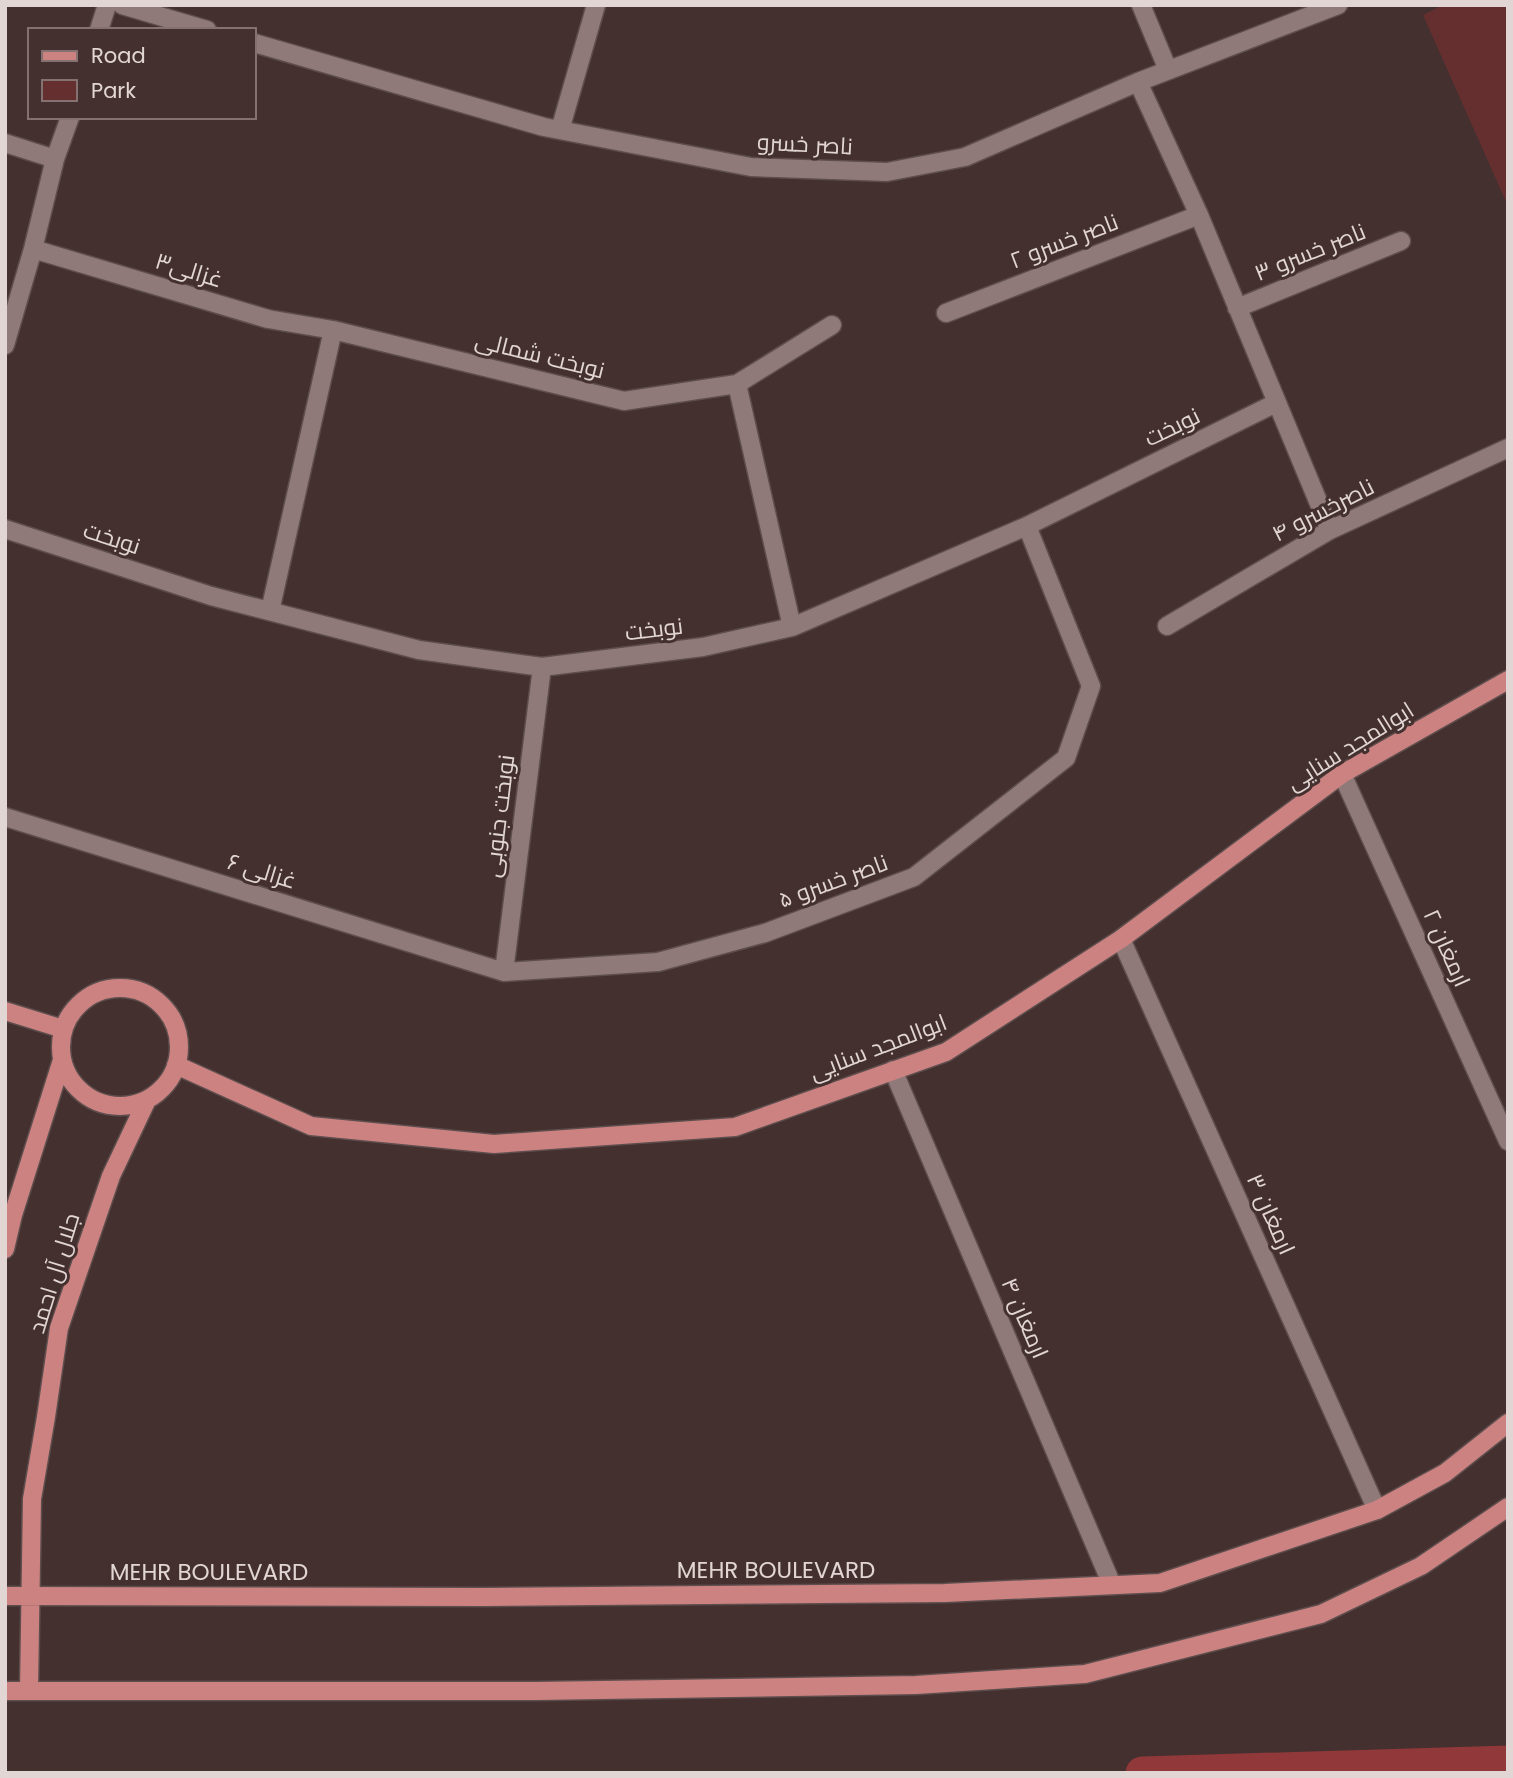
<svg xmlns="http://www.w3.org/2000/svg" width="1513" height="1778" font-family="Poppins,Cairo,sans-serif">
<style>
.green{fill:#662f2f}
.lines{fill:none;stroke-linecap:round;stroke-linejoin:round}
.canal{stroke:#90383a;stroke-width:33}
.minor-casing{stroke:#5d4d4c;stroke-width:21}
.major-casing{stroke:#5d4d4c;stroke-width:21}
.minor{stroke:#907a79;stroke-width:18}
.major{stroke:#cb8281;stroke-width:18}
.labels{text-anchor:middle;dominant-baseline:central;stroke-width:6;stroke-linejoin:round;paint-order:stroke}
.street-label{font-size:23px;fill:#e2d6d5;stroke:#43302f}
</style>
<rect width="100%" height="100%" fill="#43302f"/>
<path class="green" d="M1443 5H1508V206L1423 15Z"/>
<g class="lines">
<path class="canal" d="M1142 1773 1508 1762"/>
<defs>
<path id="minor" d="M122 5 207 30
M1141 5 1168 70
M99 30 107 5
M254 43 544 127 751 167 887 172 965 157 1138 82 1338 5
M1138 82 1199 215 1330 530
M560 130 596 5
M5 143 55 159
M33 249 268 319 333 330 624 401 737 384 832 325
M1237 308 1401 241
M946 313 1199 215
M5 345 33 249 55 159 70 117
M737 384 792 627
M5 529 211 596 419 650 542 667 703 647 792 627 1027 526 1276 403
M270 611 333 330
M1167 626 1330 530 1508 448
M1342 774 1508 1141
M5 817 504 972 658 962 765 933 914 877 1066 758 1091 686 1027 526
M1121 939 1377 1510
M504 972 542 667
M893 1070 1112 1585"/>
<path id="major" d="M61 1047a59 59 0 1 1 118 0a59 59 0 1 1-118 0Z
M5 1011 63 1029
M176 1065 311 1126 494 1144 735 1127 946 1052 1121 939 1342 774 1508 680
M5 1249 13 1215 62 1060
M5 1596 484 1597 945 1593 1160 1583 1377 1510 1445 1473 1508 1423
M29 1690 32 1499 46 1417 59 1328 111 1176 147 1100
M5 1691H536L916 1685 1085 1674 1321 1614 1421 1566 1508 1507"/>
</defs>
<use href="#minor" class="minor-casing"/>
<use href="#major" class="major-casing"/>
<use href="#minor" class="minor"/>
<use href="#major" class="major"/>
</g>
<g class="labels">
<g class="street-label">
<text transform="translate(805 144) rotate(3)">ناصر خسرو</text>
<text transform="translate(1064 241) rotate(-21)">ناصر خسرو ۲</text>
<text transform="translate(1310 252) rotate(-22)">ناصر خسرو ۳</text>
<text transform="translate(189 270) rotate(17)">غزالی۳</text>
<text transform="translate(540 355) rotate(14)">نوبخت شمالی</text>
<text transform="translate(1172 427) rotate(-26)">نوبخت</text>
<text transform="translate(1323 510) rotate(-27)">ناصرخسرو ۴</text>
<text transform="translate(112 538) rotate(18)">نوبخت</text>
<text transform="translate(654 629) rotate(-7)">نوبخت</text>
<text transform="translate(1350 746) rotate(-32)">ابوالمجد سنایی</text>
<text transform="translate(499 816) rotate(-83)">نوبخت جنوبی</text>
<text transform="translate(262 871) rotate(17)">غزالی ۶</text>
<text transform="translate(833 881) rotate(-20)">ناصر خسرو ۵</text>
<text transform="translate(1447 948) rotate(66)">ارمغان ۲</text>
<text transform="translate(878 1047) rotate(-21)">ابوالمجد سنایی</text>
<text transform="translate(1271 1214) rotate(66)">ارمغان ۳</text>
<text transform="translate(54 1273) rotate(-73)">جلال آل احمد</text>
<text transform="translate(1025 1318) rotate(67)">ارمغان ۴</text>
<text x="776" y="1570">MEHR BOULEVARD</text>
<text x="209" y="1572">MEHR BOULEVARD</text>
</g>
</g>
<rect width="1513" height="1778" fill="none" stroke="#e2d6d5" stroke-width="14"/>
<rect x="28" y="28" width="228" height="91" fill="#43302f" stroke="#837271" stroke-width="2"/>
<rect x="42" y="51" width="35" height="10" fill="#cb8281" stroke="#837271" stroke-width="2"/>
<text x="91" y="63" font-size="21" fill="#e2d6d5">Road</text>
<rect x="42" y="80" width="35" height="21" fill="#662f2f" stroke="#837271" stroke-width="2"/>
<text x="91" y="98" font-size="21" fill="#e2d6d5">Park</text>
</svg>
